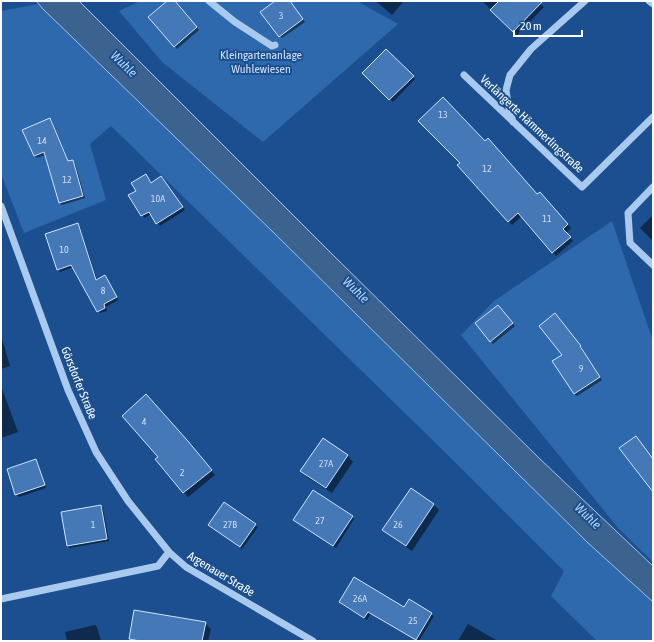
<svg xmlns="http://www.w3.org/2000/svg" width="654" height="642" font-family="'Asap Condensed',sans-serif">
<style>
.green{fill:#2e69ad}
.water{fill:#3c6290;stroke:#9cc4f0}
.shadow{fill:#0007}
.building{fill:#4478b7;stroke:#cfe3fa}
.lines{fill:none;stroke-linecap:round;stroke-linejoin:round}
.minor{stroke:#a9c9ee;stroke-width:7}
.labels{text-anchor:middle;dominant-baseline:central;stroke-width:4;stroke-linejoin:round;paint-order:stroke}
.number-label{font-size:10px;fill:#d0dded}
.park-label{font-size:12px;fill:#cfe3fa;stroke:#1b4f8f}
.street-label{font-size:12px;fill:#fff;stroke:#1b4f8f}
.water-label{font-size:13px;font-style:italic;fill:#b5d3f5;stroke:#1b4f8f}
</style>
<rect width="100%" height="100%" fill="#1b4f8f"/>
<path class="green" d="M140 1H357L398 24 263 142 162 62 119 11Z
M39 4 43 9 272 231 587 542 653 602V641H597L551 596 564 571 458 465 111 126 90 144 106 200 24 233 1 174V11Z
M612 221 653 341V562L619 529 461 335 494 301Z"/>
<path class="water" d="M36 1H79L332 254 539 458 653 566V602L587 542 272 231 43 9Z"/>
<path class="shadow" d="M169 1H174L199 30 177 49 150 17Z
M275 1H289L305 22 282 38 280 36 276 2Z
M376 1H404L392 15Z
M482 1H538L544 7 517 35Z
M386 50 415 79 393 102 364 73Z
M50 119 52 121 69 162 72 161 75 163 85 198 62 205 60 203 45 155 37 158 35 156 24 130Z
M459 165 538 196 543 197 571 228 566 233 573 241 556 256 522 216 512 225Z
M148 178 152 184 163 180 185 210 160 226 151 214 145 218 142 215 137 191Z
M653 215V241L640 228Z
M78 224 80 227 97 280 107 279 118 300 106 307 107 311 100 313 98 311 74 267 60 272 58 269Z
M500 309 515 326 493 344 491 341Z
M557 317 583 349H582L602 380 577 396 574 394 563 355Z
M1 335 10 366 1 369Z
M1 386 18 432 1 438Z
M323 439 348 456 353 462 332 493 307 477 302 471Z
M191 446 215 475 188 497 156 459Z
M36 460 38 463 46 488 19 497 16 494Z
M411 489 434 505 439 510 412 551 389 535 384 530Z
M101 506 103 508 109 541 70 548 68 546Z
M352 517 354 519 336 548 294 520Z
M255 525 258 527 242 549 212 527Z
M340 602 405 609 431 614 434 616 419 641H418L371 613 367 620 342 605Z
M205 623 211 629 208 641H133L130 639Z
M468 624 498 641H458Z
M95 625 97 627 101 641H67L65 632Z"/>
<path class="building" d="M167 1H175L197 27 174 47 148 17Z
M275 1H290L303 19 279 37 260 12Z
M499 1H543L513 32 490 10Z
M386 49 414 76 389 100 362 73Z
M443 97 485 141 488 138 537 194 540 192 568 224 563 229 571 237 552 253 518 213 508 222 457 165 460 163 418 121Z
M50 118 68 161 73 160 83 196 59 203 44 152 34 156 22 130Z
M146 174 151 183 161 176 183 207 156 224 149 212 141 216 128 195 136 191 131 183Z
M78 223 96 280 105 275 117 297 104 304 105 308 97 312 71 265 57 270 45 234Z
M498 305 513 323 490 342 475 323Z
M555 313 581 346H580L600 377 574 394 552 361 562 355 539 326Z
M146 394 187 440 212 470 183 493 155 459 158 457 122 416Z
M636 436 653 459V492L619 448Z
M323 438 348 455 326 488 300 471Z
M36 459 45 485 15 495 7 469Z
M411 488 434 504 406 546 382 530Z
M313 490 353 516 333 546 293 520Z
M224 502 256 524 240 547 208 525Z
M101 505 107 539 67 546 61 512Z
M354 577 404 607 409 599 432 613 416 640 368 612 364 618 339 602Z
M134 610 206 622 202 641H140L129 639Z"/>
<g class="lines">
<path class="minor" d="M209 1 235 22 272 46 275 45
M649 1 653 4
M464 75 582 187 653 117
M513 122 508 104 506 90 510 75 531 49 585 1
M653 187 628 213 630 243 653 265
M1 206 68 390 96 452 128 501 169 552 186 567 313 641
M1 599 158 566 169 552"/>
</g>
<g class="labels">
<g class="number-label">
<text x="281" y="15">3</text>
<text x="443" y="114">13</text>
<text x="42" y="140">14</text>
<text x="487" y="168">12</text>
<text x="67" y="179">12</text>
<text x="158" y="198">10A</text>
<text x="547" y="218">11</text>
<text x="64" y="249">10</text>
<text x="103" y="290">8</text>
<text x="581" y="368">9</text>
<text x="144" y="421">4</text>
<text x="326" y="463">27A</text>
<text x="182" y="472">2</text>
<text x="320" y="520">27</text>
<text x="93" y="524">1</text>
<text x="230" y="524">27B</text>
<text x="398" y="524">26</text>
<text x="360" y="598">26A</text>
<text x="413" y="620">25</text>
</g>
<g class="park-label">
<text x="261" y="55">Kleingartenanlage<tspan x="261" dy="14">Wuhlewiesen</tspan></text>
</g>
<g class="street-label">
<text transform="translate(532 124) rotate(43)">Verlängerte Hämmerlingstraße</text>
<text transform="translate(79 383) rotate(68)">Görsdorfer Straße</text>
<text transform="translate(221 574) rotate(31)">Argenauer Straße</text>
</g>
<g class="water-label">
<text transform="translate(124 64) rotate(44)">Wuhle</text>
<text transform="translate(356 290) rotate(44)">Wuhle</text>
<text transform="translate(588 516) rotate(44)">Wuhle</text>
</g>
</g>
<rect width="654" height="642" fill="none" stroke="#ffffff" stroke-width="4"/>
<path d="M514 30v6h68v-6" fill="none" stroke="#ffffff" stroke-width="2"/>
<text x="520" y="30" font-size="12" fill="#ffffff" stroke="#1b4f8f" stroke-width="3" paint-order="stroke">20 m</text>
</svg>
